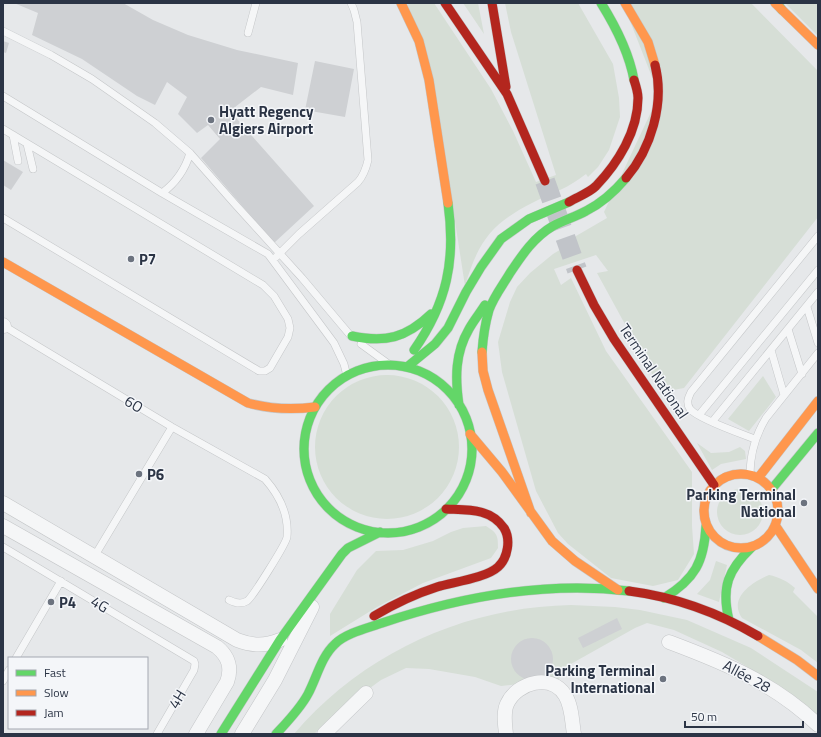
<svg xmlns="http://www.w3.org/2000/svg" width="821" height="737" font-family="'Titillium Web',sans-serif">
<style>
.green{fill:#d6ded6}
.building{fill:#ced0d3}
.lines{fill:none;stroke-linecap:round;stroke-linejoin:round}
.secondary-tunnel{stroke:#c1c4c9;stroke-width:20;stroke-dasharray:20 10;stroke-linecap:butt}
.lane-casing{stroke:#c4c6c8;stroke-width:8}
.street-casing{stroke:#c4c6c8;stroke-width:15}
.fast-casing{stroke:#c4c6c8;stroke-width:10}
.slow-casing{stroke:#c4c6c8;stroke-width:10}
.jam-casing{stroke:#c4c6c8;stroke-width:10}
.lane{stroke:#f5f6f7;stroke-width:7}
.street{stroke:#f5f6f7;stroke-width:14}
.fast{stroke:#63d668;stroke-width:9}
.slow{stroke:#ff974d;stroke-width:9}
.jam{stroke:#b3261e;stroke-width:9}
.poi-dot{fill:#6c737f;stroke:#f4f6f9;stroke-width:1.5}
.labels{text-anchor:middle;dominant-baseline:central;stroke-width:3;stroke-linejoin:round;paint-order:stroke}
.poi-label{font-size:15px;font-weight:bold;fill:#2b3445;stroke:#f4f6f9;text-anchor:start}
.street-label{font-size:15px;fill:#2b3445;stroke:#f4f6f9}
</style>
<rect width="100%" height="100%" fill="#e6e8ea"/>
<path class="green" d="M407 3H434L491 89 513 131 536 182 556 175 511 32 505 3H578L613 64 619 98 620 117 609 150 598 167 588 177 586 174C578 180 569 186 560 190 551 195 541 198 532 203 491 224 478 242 465 286L434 85Z
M463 3H478L484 34Z
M623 3H751L818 71V217L684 388 662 392 597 273 608 271 596 255 554 269 561 285 571 278 606 351 692 472V526L694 554 678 580 653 586 611 578 568 544 558 533 536 491 502 372 498 342 510 302 517 287 530 273 553 254 563 248 576 236 607 218 604 212 659 95Z
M785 3H818V36Z
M315 447a72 72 0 1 1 144 0a72 72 0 1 1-144 0Z
M763 376 776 397 749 431 728 419Z
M697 443 711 453 729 452 740 447 745 451 746 459 721 464 712 470Z
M717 512a23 23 0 1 1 46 0a23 23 0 1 1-46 0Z
M486 526C497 533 498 535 498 548L491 558 423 583 377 607 330 636V614L357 570 376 551 403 550 433 541 451 532 463 528Z
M716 561 727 565 719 602 697 594 710 580Z
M769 575C779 577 787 581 795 588L793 592 818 617V663L801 650 742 618C728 598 752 582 769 575Z
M571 605 615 607 640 610 687 620 751 648 818 692V717L766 678 722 652 674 630 647 623 635 628 569 665 558 680 501 686 475 677 429 669 406 668 381 680 344 707 314 734H294C363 653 465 607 571 605Z"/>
<path class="building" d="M14 3H123L153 20 188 35 237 50 298 63 293 95 261 87 230 111 314 206 274 243 201 158 220 139 208 125 197 133 178 114 187 97 167 82 155 105 137 96 82 59 32 35 38 13Z
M3 41 9 43 6 53 3 52Z
M315 61 354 69 345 117 305 110Z
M3 160 23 172 11 190 3 185Z
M617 618 622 629 583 648 578 638Z
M511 659a21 21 0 1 1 42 0a21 21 0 1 1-42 0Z"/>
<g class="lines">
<path class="secondary-tunnel" d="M545 181 577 270"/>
<defs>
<path id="lane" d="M3 31 51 55 92 79 155 123 190 153 234 203 302 278 350 335
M248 33 256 3
M3 96 162 193 268 254 334 343 344 364 347 376
M3 129 263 285 274 296 288 319 290 328 288 337 270 368 265 371H259L3 218
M13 135 18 161
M27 144 33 169
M162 193C177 182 185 170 190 153
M276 257 299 234 358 182C364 175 366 169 368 160L357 22 354 10 351 3
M807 307 818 343
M3 328 4 326 172 427 265 479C280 496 289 515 287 537 286 544 252 598 247 601 241 605 235 603 229 600
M788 329 802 374
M361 344 390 365
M771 350 784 395
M699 415 818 270
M712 422 818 292
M755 439C742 434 698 419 690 409 686 403 688 398 691 392L818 236
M750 475C750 454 755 436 766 418L818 353
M3 547 194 661 195 664 194 670 157 734
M94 557 172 427
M16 658 61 581
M3 681 9 670"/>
<path id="street" d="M3 325 4 326
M3 503 237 640C253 646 265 646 280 640
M3 526 217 647C229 657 232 668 227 682L196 734
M669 642C725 663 774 683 818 725
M242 734 275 680 312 607
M324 734 366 693
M506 734C505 724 503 713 507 704 517 682 551 673 565 695 572 706 572 722 574 734"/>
<path id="fast" d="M601 3C616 27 629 52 634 80
M777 3 782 10
M352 336C385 343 406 338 431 314
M414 350C447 303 456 260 448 203
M482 352C483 338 485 324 489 310 494 296 503 285 510 273 522 255 534 237 553 226 564 220 575 217 586 211 602 203 615 191 626 178
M304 449a84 84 0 1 1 168 0a84 84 0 1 1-168 0Z
M407 367 435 344 448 328 466 292 481 267 501 239 529 219 569 202
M459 405C455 378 455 353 469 329 474 320 480 313 485 305
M771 490 818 433
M664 598C695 579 704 562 706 526
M729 620C721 587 728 570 752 547
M221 734 280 640 342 554 348 548 380 532
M276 734C288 721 300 709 308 694 317 677 321 657 335 644 346 633 368 628 382 623 460 597 546 581 629 591"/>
<path id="slow" d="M401 3 419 41 429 80 448 203
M625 3 648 42 655 65
M775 3 818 45
M3 262 248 403C270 409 292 410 315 407
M482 352 483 371 488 390 531 513
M470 434 502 472 552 541 575 561 618 590
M704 511a37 37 0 1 1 74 0a37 37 0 1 1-74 0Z
M758 478 818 401
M775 525 818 589
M758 636 797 660 818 676"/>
<path id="jam" d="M445 3 507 94
M492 3 506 87
M507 94 545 181
M626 178C651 149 665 103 655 65
M569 202C577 197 589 193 596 186 618 163 638 131 638 98 638 92 636 86 634 80
M577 270 594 305 614 339 714 485
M629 591C675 597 719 613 758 636
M374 616C394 604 415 594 437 587 454 582 486 578 498 567 508 558 511 539 504 528 490 508 468 510 446 509"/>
</defs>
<use href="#lane" class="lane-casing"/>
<use href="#street" class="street-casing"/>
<use href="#fast" class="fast-casing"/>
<use href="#slow" class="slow-casing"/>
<use href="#jam" class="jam-casing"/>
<use href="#lane" class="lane"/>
<use href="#street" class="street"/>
<use href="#fast" class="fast"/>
<use href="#slow" class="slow"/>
<use href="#jam" class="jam"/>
</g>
<g class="poi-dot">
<circle cx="211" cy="120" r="4"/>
<circle cx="131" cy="259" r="4"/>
<circle cx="139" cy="474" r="4"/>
<circle cx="804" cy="503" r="4"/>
<circle cx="51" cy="602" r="4"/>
<circle cx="663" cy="679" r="4"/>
</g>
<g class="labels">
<g class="poi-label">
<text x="219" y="111">Hyatt Regency<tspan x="219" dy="17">Algiers Airport</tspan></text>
<text x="139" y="259">P7</text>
<text x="147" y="474">P6</text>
<text x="796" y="494" text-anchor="end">Parking Terminal<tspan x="796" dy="17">National</tspan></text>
<text x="59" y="602">P4</text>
<text x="655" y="670" text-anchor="end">Parking Terminal<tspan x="655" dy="17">International</tspan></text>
</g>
<g class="street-label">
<text transform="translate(654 371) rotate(56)">Terminal National</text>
<text transform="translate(134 404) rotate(31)">6O</text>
<text transform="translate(100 604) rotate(31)">4G</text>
<text transform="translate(747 676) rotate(28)">Allée 28</text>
<text transform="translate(177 699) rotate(-59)">4H</text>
</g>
</g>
<rect width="821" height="737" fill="none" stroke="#2b3445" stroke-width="8"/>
<rect x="8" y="657" width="140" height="72" fill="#f4f6f9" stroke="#a4a8b1"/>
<rect x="16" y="670" width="20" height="6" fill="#63d668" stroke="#a4a8b1"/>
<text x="44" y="677" font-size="12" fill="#2b3445">Fast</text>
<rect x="16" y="690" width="20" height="6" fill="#ff974d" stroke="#a4a8b1"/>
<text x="44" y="697" font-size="12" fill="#2b3445">Slow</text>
<rect x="16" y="710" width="20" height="6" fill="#b3261e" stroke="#a4a8b1"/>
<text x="44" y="717" font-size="12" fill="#2b3445">Jam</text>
<path d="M685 721v6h118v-6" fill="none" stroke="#2b3445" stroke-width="2"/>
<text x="691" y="721" font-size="12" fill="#2b3445" stroke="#f4f6f9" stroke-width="3" paint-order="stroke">50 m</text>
</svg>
